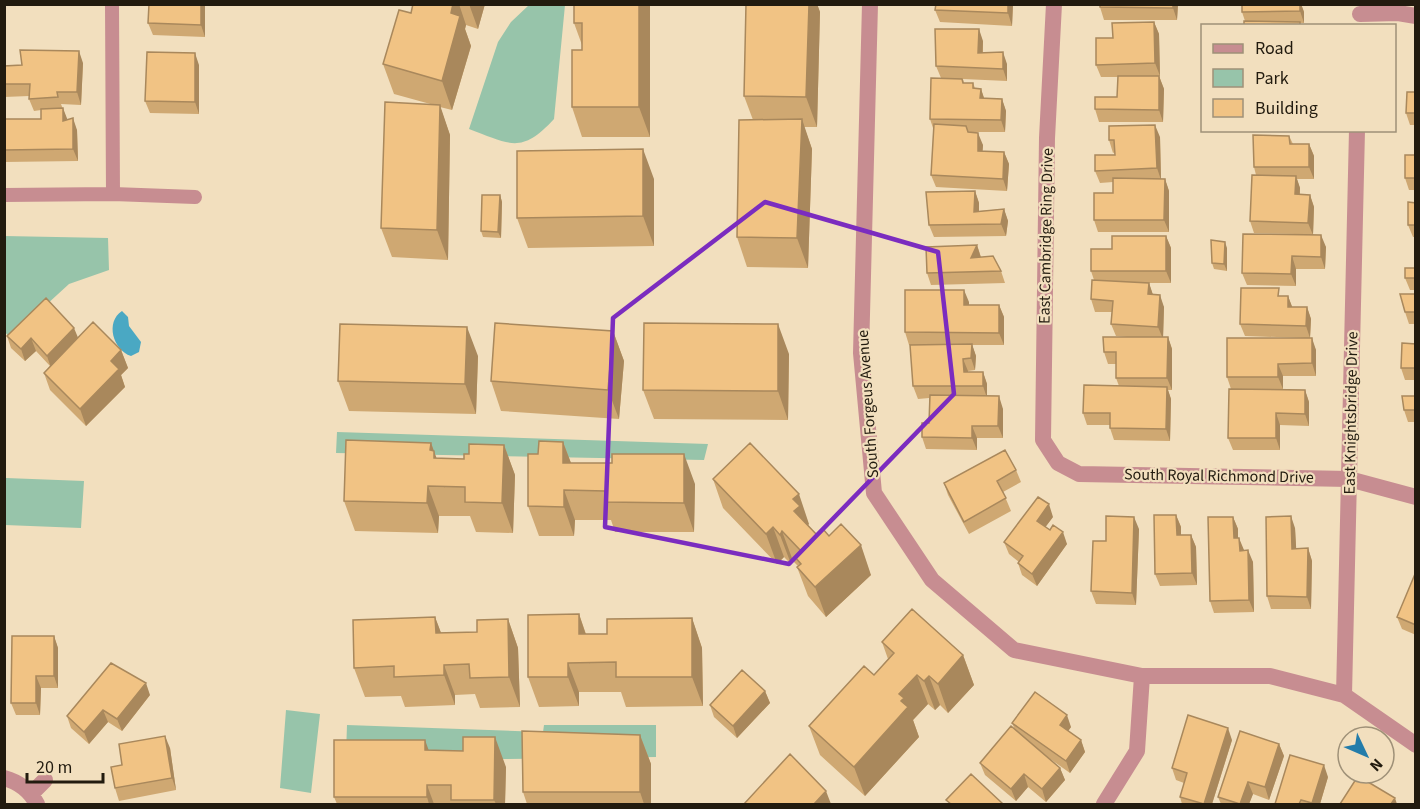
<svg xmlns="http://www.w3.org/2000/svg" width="1420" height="809" font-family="'Source Sans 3',sans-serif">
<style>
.green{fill:#97c4aa}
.water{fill:#4aa8c3}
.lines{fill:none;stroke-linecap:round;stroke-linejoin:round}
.service{stroke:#c78d91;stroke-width:14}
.minor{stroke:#c78d91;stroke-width:16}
.wall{fill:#cfa872}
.shaded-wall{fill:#a9885c}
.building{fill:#f1c384;stroke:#a9885c;stroke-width:1.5}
.marked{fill:none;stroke:#7b2cbf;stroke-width:4.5;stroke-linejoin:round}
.labels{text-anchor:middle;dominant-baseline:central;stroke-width:4.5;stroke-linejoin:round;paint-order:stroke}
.street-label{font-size:16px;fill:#221b0f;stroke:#f2dfbe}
</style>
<rect width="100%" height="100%" fill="#f2dfbe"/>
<path class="green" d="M529 5H565L554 119C521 155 510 144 469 129L498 42 511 22Z
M4 236 108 238 109 270 69 284 10 338 5 332Z
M337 432 708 444 704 460 336 453Z
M6 478 84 481 81 528 5 525Z
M286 710 320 714 311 793 280 788Z
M347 725 543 732 544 725H656V757L501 759 346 754Z"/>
<path class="water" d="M122 311 128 317 129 326 141 342 139 352 131 356C113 350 105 322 122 311Z"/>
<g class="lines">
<path class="service" d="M112 4 113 194
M4 195 113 194 195 197"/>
<path class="minor" d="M870 4 861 353 874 493 932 580 1014 650 1142 676H1270L1344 695 1416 745
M1054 4 1047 138 1043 440 1058 463 1079 474 1349 479 1416 497
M1360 14 1398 13 1416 16
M1344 695 1357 130
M4 778C19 782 30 791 37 804
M31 794 45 780
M1104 804 1137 751 1142 676"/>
</g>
<path class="wall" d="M205 4V37L153 35 148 23Z
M413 4H485L478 29 466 25 465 29 471 46 452 110 440 107 450 135 448 260 392 257 381 228 434 105 394 94 383 64 411 13Z
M746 4H817L820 12 817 127H804L812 149 808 268 747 267 737 237 753 120 744 96Z
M1013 4 1012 26 940 22 935 10Z
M1178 4 1177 20H1104L1100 7Z
M1242 4H1301L1304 12V23L1245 21 1242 12Z
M650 6V137H582L572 107 582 50V45L574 23Z
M1154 22 1159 34 1160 76H1141H1159L1164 89 1163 122H1099L1095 109 1117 97 1118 77H1101L1096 65 1113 38Z
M983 41V53L1007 64V81L963 79 964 83H973L975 88 981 89 984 98 1002 99 1006 111 1005 132H968L983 145 982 151 1004 152 1009 164 1007 191 936 187 931 175 934 131 930 119 941 78 936 66Z
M83 63 81 105 61 104 67 120 77 130 78 161 4 162V119H41V110L34 111 29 99V96L4 97V66Z
M199 65V114L150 113 145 101Z
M1416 92V125H1410L1406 113Z
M1247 130H1318V131H1247Z
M1289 136 1293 144H1309L1314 156V179H1297L1300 188V195H1310L1314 207 1313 234 1326 247 1325 269H1296V286L1247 285 1242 273 1296 234 1254 233 1250 221 1256 175 1254 167Z
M1160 137 1161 179H1165L1169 191V232H1098L1094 220 1113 193V182L1100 183 1095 171 1115 155V152L1113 153 1109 140Z
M1416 155V190H1409L1405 178Z
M654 179V246L528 248 517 218Z
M975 191 979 203V211L1004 209 1008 221 1006 236 934 237 929 225Z
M500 195 502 202 501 238 483 237 481 231Z
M1416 203V237H1413L1408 225Z
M1166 236 1171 248V283H1149L1153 295 1164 307 1163 337H1168L1172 349V390H1168L1171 399 1170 441 1114 440 1110 428V425H1087L1083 413 1119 386 1116 378V364H1108L1104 352 1127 337 1116 336 1111 324 1112 312H1095L1091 299 1094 280 1091 271 1112 249Z
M977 245 981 257 1001 271 1005 283 931 285 927 273Z
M1227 248V271L1214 269 1212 263Z
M1416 268V290H1410L1405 278Z
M1416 294V324H1409L1405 312Z
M1282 296H1288L1292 307H1307L1311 319 1310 338 1316 350V376H1283V389L1237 390H1305L1309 402V426L1280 425V450H1233L1228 438 1231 389 1227 377 1305 338 1245 336 1240 324Z
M969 302V305H999L1004 317V345H972L976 356 975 370 968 371V372H983L987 384V396L1003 409V438H977V450L926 449 922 437 929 423V398L918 399 913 386 920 345H909L905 332Z
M613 331 624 361 619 419 501 411 491 381Z
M7 336 78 338 121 350 128 368 121 375 125 387 86 426 50 390 44 373 50 366 36 351 25 361 11 348Z
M1416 344V380H1405L1401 368Z
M789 354 788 420 654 419 643 390Z
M478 356 476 414 349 411 338 381Z
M1416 396V422H1408L1404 410Z
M563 442 571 463 695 484 694 532H615L611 520H575L574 536H539L528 506 538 454Z
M431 443 436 458 464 459 469 454 504 445 515 475 513 533 476 532 470 516H439L438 533 355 531 344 501Z
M1016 470 1021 482 1003 492 1011 511 969 534 948 495 944 483Z
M713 479 809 524 808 525 817 535 829 536 871 575 826 617 808 596 797 567 798 566 793 561 791 564 784 557 777 564 723 508Z
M1176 515 1181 527V535H1191L1196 547 1197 585 1160 586 1155 574Z
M1053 517 1045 527 1067 544 1037 586 1022 575 1018 563 1019 562 1009 554 1004 542Z
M1233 517 1238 529V538L1244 551 1253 562 1254 612 1214 613 1210 601Z
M1295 528 1296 549 1308 548 1312 561 1311 609H1271L1267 596Z
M1139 529 1136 605 1096 604 1091 591 1106 541Z
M1416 574V635L1402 629 1397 617Z
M579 614 586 634H607L692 618 702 648 703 706 626 707 621 692H579V706L539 707 528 677Z
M435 617 441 633 477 632 508 619 518 648 520 707 480 708 475 694 455 695V705L405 707 401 696 365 697 354 668Z
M54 636 58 648V688H41L40 715H16L11 703Z
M882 642 963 655 974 685 948 713 940 705 935 710 928 704 913 720 919 737 865 796 820 755 809 726 874 675 888 659Z
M765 691 770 703 737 738 714 717 710 705Z
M150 695 122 731 108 722 89 744 71 728 67 716Z
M1012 723 1071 727 1068 731 1081 740 1085 752 1070 773 1046 756 1060 768 1065 780 1046 802 1028 787 1016 801 985 775 980 763 1015 730Z
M640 735 651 764V804H527L523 792Z
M1232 740 1212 804H1182L1180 797 1184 783 1176 780 1172 768Z
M1279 744 1284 756 1269 800 1253 794 1249 804H1221L1218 797Z
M170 748 176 790 119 801 115 788 122 765Z
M429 751 506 767 505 804H337L334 797Z
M1328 777 1320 804H1275Z"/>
<path class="shaded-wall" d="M201 4H205V37L201 25Z
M453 4H459L466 25 465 29 471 46 452 110 442 81 451 13Z
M469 4H485L478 29Z
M639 4H649L650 6V137L639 107Z
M809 4H817L820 12 817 127 806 97Z
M1008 4H1013L1012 26 1008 13Z
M1173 4H1178L1177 20 1173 8Z
M1300 4H1301L1304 12V23L1300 11Z
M1154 22 1159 34 1160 76 1155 63Z
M979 29 983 41 982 65 978 53Z
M79 51 83 63 81 105 77 92Z
M1003 52 1007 64V81L1003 69Z
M195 53 199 65V114L195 102Z
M1159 76 1164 89 1163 122 1159 110Z
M981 89 985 101 980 98Z
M1002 99 1006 111 1005 132 1001 120Z
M440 105 450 135 448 260 437 230Z
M63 108 68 121H63Z
M73 118 77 130 78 161 73 149Z
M802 119 812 149 808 268 797 238Z
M1155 125 1160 137 1161 180 1157 168Z
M978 133 983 145 982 163 978 151Z
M1309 144 1314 156V179L1309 167Z
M643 149 654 179V246L643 216Z
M1004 152 1009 164 1007 191 1003 179Z
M1296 176 1300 188 1299 207 1295 194Z
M1165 179 1169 191V232L1164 220Z
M975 191 979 203V224L974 212Z
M500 195 502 202 501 238 498 232Z
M1310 195 1314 207 1313 235 1308 223Z
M1004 209 1008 221 1006 236 1001 224Z
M1321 235 1326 247 1325 269 1321 257Z
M1166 236 1171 248V283L1166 271Z
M1225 242 1227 248V271L1224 264Z
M977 245 981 258H971Z
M1292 256 1296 269V286L1291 274Z
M1149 283 1153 295 1148 294Z
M964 290 969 302V317L964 305Z
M1160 295 1164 307 1163 339 1158 327Z
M1288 296 1293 309 1288 307Z
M999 305 1004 317V345L999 333Z
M1307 307 1311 319 1310 338 1306 326Z
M778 324 789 354 788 420 778 391Z
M467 327 478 356 476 414 465 384Z
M74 328 79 340 51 368 47 356Z
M613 331 624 361 619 419 608 390Z
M1168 337 1172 349V390L1167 378Z
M31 338 36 351 25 361 21 349Z
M1312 338 1316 350V376L1312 363Z
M972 344 976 356 975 370 971 358Z
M121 350 128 368 121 375 125 387 86 426 80 409 111 361Z
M963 359 968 371V384L964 372Z
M1278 364 1283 376V389L1278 377Z
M983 372 987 384V398L983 386Z
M1167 387 1171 399 1170 441 1166 429Z
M1305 390 1309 402V426L1305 414Z
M999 396 1003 409V438L998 426Z
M1276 413 1280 425V450L1276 438Z
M972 426 977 438V450L972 438Z
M563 442 574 471V492L563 463Z
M431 443 445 481V488L430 450Z
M504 445 515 475 513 533 502 503Z
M684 454 695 484 694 532 684 503Z
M428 486 439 516 438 533 427 503Z
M564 490 575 520 574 536 564 507Z
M799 494 809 524 807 526 794 511 793 499Z
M1049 504 1053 517 1041 533 1037 521Z
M1176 515 1181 527V547L1177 535Z
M1291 516 1295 528 1297 562 1292 549Z
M1134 517 1139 529 1136 605 1132 593Z
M1233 517 1238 529V550L1234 538Z
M773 527 784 557 777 564 766 534Z
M782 531 793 561 791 564 780 535Z
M1063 532 1067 544 1037 586 1032 574Z
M1191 535 1196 547 1197 585 1192 573Z
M1239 538 1244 550V563L1240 551Z
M861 545 871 575 826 617 815 587Z
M1308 548 1312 561 1311 609 1307 597Z
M1248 550 1253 562 1254 612 1249 600Z
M579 614 589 644 590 664 579 634Z
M435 617 446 646 436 633Z
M692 618 702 648 703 706 692 677Z
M508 619 518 648 520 707 509 677Z
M54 636 58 648V688L54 676Z
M963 655 974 685 948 713 938 684Z
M568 663 579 692V706L568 677Z
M444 665 455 695V705L444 675Z
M917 675 928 704 913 720 919 737 865 796 854 767 899 694Z
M36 676 41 688 40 715 36 703Z
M929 676 940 705 935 710 924 681Z
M146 683 150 695 122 731 117 719Z
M765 691 770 703 737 738 733 726Z
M103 710 108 722 89 744 84 732Z
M1067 715 1071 727 1064 737 1060 725Z
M1228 728 1232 740 1212 804H1204Z
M640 735 651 764V804H644L640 792Z
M165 736 170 748 176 790 172 778Z
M495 737 506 767 505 804H496L494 800Z
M425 740 436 770 425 750Z
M1081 740 1085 752 1070 773 1066 761Z
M1279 744 1284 756 1269 800 1265 787Z
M1324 765 1328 777 1320 804H1313L1312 803Z
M1060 768 1065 780 1046 802 1042 789Z
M1024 774 1028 787 1016 801 1011 789Z
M1248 782 1253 794 1249 804H1240Z
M427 785 434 804H429L427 797Z
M826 791 831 804H814Z
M1395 798 1397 804H1391Z"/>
<path class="building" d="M149 4H201V25L148 23Z
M413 4H453L451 13 460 16 442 81 383 64 399 10 411 13Z
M574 4H639V107H572V50H582V23H574Z
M746 4H809L806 97 744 96Z
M936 4H1008V13L935 10Z
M1100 4H1173V8L1100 7Z
M1242 4H1300V11L1242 12Z
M1244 21 1300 22V26H1244Z
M1154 22 1155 63 1096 65V38H1113L1112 23Z
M935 29H979L978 53 1003 52V69L936 66Z
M20 50 79 51 77 92H57L58 97 29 99 30 84H4V66L22 65Z
M147 52 195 53V102L145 101Z
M1118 76H1159V110L1095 109V97H1117Z
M931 78 962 79 963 83H973V88L981 89 980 98 1002 99 1001 120 930 119Z
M1407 92H1416V113H1406Z
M385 102 440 105 437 230 381 228Z
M63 108V121L73 118V149L4 150V119H41V109Z
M802 119 797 238 737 237 739 120Z
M934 124 966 126 968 132 978 133V151L1004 152 1003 179 931 175Z
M1155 125 1157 168 1095 171V155H1115L1114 140H1109V126Z
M1253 135 1289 136 1290 144H1309V167H1254Z
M643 149V216L517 218V151Z
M1405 155H1416V178H1405Z
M1252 175 1296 176 1295 194 1310 195 1308 223 1250 221Z
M1113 178 1165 179 1164 220H1094V193H1113Z
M975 191 974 212 1004 209 1001 224 929 225 926 192Z
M482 195H500L498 232 481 231Z
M1408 202 1416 203V225H1408Z
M1243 234 1321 235V257L1292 256 1291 274 1242 273Z
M1112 236H1166V271H1091V249H1112Z
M1211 240 1225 242 1224 264 1212 263Z
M977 245 971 258 993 256 1001 271 927 273 926 247Z
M1405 268H1416V278H1405Z
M1092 280 1149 283 1148 294 1160 295 1158 327 1111 324 1113 301 1091 299Z
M1241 288H1279L1278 296H1288V307H1307L1306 326 1240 324Z
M905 290H964V305H999V333L905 332Z
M1400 294H1416V312H1405Z
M46 298 74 328 47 356 31 338 21 349 7 336Z
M93 322 121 350 111 361 119 369 80 409 44 373Z
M495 323 613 331 608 390 491 381Z
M644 323 778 324V391L643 390Z
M340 324 467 327 465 384 338 381Z
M1103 337H1168L1167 378H1116V352H1104Z
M1227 338H1312V363L1278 364V377H1227Z
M1402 343 1416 344V368H1401Z
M972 344 971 358 963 359 964 372H983V386H913L910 345Z
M1084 385 1167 387 1166 429 1110 428V413H1083Z
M1229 389 1305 390V414L1276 413V438H1228Z
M930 395 999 396 998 426H972V438L922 437V423H929Z
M1402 396H1416V410H1404Z
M346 440 431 443 430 450 434 451V458L464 459V454H469V444L504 445 502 503 465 502V487L428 486 427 503 344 501Z
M539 441 563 442V463H612V454H684V503L605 502V491L564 490V507L528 506V454H538Z
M750 443 799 494 793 499 800 506 794 511 817 535 823 529 829 536 841 524 861 545 815 587 797 567 801 564 795 557 801 551 782 531 780 535 773 527 766 534 713 479Z
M1005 450 1016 470 997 481 1006 498 964 522 944 483Z
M1038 497 1049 504 1037 521 1050 530 1053 525 1063 532 1032 574 1018 563 1023 556 1004 542Z
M1154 515H1176L1177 535H1191L1192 573 1155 574Z
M1106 516 1134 517 1132 593 1091 591 1093 541H1106Z
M1291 516 1292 549 1308 548 1307 597 1267 596 1266 517Z
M1208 517H1233L1234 538H1239L1240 551 1248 550 1249 600 1210 601Z
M1415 574H1416V625L1397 617Z
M912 609 963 655 938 684 929 676 924 681 917 675 899 694 904 698 901 701 908 707 854 767 809 726 864 666 874 675 894 653 882 642Z
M579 614V634H607V619L692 618V677H616V662L568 663V677H528V615Z
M435 617 436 633 477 632V620L508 619 509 677 470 678 469 664 444 665V675L394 677V666L354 668 353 620Z
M12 636H54V676H36V703H11Z
M111 663 146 683 117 719 103 710 84 732 67 716Z
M742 670 765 691 733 726 710 705Z
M1035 692 1067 715 1060 725 1081 740 1066 761 1012 723Z
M1188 715 1228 728 1204 804 1180 797 1187 773 1172 768Z
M1011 726 1060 768 1042 789 1024 774 1011 789 980 763Z
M522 731 640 735V792H523Z
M1240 731 1279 744 1265 787 1248 782 1240 804 1218 797Z
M165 736 172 778 115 788 111 767 122 765 119 744Z
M463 737H495L494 800H451V785H427V797H334V740H425V750L463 751Z
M790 754 826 791 814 804H744Z
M1290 755 1324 765 1312 803 1301 800 1299 804H1275Z
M971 774 1003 804H951L946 800Z
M1358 776 1395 798 1391 804H1340Z"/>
<path class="marked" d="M765 202 938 252 954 394 789 564 605 527 613 318Z"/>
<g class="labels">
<g class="street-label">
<text transform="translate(1046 236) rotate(-89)">East Cambridge Ring Drive</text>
<text transform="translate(868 404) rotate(-94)">South Forgeus Avenue</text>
<text transform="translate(1351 413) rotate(-89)">East Knightsbridge Drive</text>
<text transform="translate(1219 476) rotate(1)">South Royal Richmond Drive</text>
</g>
</g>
<rect width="1420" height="809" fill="none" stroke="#221b0f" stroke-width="12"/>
<rect x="1201" y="24" width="195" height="108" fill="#f2dfbe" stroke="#9f9178" stroke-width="1.5"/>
<rect x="1213" y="44" width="30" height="9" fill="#c78d91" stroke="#9f9178" stroke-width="1.5"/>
<text x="1255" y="54" font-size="18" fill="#221b0f">Road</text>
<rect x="1213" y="69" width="30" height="18" fill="#97c4aa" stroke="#9f9178" stroke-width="1.5"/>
<text x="1255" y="84" font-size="18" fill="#221b0f">Park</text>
<rect x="1213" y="99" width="30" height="18" fill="#f1c384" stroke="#9f9178" stroke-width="1.5"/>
<text x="1255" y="114" font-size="18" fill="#221b0f">Building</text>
<g transform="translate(1366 755) rotate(134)"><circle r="28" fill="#f2dfbe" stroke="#9f9178" stroke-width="1.5"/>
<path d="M0-4.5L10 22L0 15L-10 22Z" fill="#237caa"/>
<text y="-9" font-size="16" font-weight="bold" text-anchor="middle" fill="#221b0f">N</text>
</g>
<path d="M27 773v9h76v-9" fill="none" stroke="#221b0f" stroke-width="3"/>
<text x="36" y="773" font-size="18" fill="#221b0f" stroke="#f2dfbe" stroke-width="4.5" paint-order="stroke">20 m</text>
</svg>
